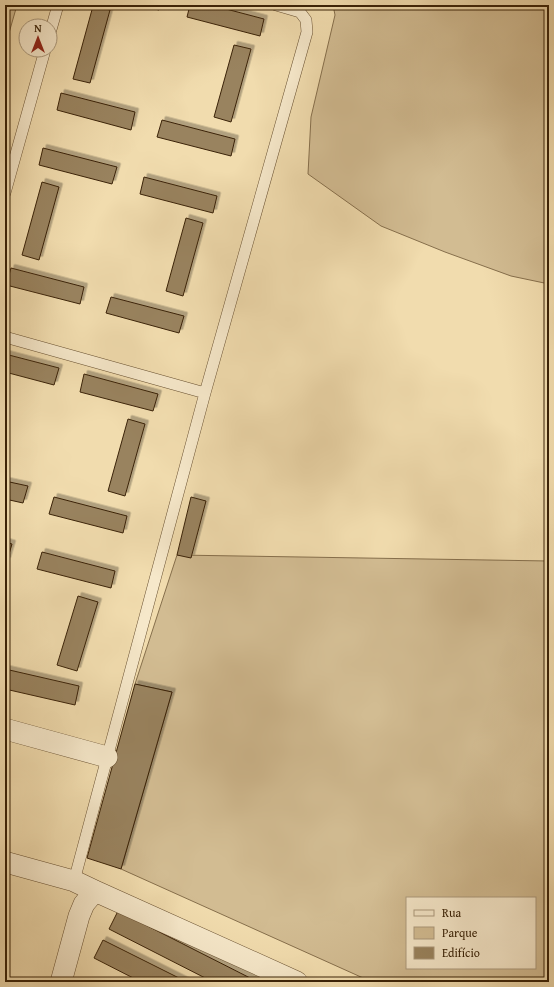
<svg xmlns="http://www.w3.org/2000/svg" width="554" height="987" font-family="'Gentium Book Plus',serif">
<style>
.green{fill:#d2bc92;stroke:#866f4c;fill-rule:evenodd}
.building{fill:#99835e;stroke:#3a2207;filter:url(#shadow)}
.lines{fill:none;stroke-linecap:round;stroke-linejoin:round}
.service-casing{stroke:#685031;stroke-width:12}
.minor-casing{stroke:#685031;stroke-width:22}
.service{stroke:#f6e8ca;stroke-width:11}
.minor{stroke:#f6e8ca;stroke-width:21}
</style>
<defs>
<filter id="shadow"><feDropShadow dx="3.5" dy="-3.5" stdDeviation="0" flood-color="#0004"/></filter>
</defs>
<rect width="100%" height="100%" fill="#f1dcae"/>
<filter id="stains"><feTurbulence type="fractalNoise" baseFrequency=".005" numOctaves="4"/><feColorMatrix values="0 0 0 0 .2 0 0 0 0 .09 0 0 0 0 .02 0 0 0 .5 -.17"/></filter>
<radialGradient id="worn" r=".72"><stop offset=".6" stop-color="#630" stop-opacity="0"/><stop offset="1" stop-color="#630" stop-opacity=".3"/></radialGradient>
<path class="green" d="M5 5H17L5 47Z
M333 5H549V284L511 276 445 252 381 226 308 174 311 117 335 15Z
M177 555 549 561V982H372L121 869 172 692 135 684ZM407 898H535V968H407Z"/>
<path class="building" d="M137 5H160L159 10Z
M190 5H211L264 19 260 36 187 17Z
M93 6 110 10 90 83 73 79Z
M234 45 251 49 231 122 214 117Z
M61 93 135 112 131 130 57 110Z
M162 120 235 139 231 156 157 137Z
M43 148 117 167 112 184 39 165Z
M144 177 217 196 213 213 140 194Z
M42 182 59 187 39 260 22 255Z
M186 218 203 223 183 296 166 291Z
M11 268 84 287 80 304 6 285Z
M111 297 184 316 179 333 106 313Z
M5 354 59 368 54 385 5 372Z
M84 374 158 394 153 411 80 392Z
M128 419 145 424 125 496 108 491Z
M5 481 28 486 23 503 5 499Z
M54 497 127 516 123 533 49 514Z
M191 497 206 501 191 558 177 555Z
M5 542 12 544 7 561 5 560Z
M42 552 115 571 111 588 37 569Z
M78 596 98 602 77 671 57 665Z
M5 669 79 686 75 705 5 689Z
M135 684 172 692 121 869 87 858Z
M118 911 258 982H213L109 929Z
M103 940 187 982H141L94 958Z"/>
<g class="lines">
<defs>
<path id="service" d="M50 33 58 5
M5 193 45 50
M5 337 205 393
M74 881 205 393 307 32 306 20 300 12 276 5"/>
<path id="minor" d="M5 729 107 757
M5 862 74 881 95 891 297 982
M61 982 79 916 84 904 95 891"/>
</defs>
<use href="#service" class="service-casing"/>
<use href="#minor" class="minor-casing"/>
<use href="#service" class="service"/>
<use href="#minor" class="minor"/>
</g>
<rect width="554" height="987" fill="none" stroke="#f1dcae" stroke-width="20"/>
<rect x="6" y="6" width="542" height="975" fill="none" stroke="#3a2207" stroke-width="2"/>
<rect x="10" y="10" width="534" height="967" fill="none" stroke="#3a2207"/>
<rect x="406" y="897" width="130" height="72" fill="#f6e8ca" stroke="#ab997c"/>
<rect x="414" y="910" width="20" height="6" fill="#f6e8ca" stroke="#ab997c"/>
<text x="442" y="917" font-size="12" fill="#3a2207">Rua</text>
<rect x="414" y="927" width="20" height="12" fill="#d2bc92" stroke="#ab997c"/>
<text x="442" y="937" font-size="12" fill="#3a2207">Parque</text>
<rect x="414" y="947" width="20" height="12" fill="#99835e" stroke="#ab997c"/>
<text x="442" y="957" font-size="12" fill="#3a2207">Edifício</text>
<g transform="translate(38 38)"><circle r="19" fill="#f6e8ca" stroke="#ab997c"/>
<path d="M0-3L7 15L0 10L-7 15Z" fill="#8f2418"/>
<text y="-6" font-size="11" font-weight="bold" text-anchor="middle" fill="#3a2207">N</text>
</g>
<rect width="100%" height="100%" filter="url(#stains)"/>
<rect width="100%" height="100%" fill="url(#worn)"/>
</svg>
